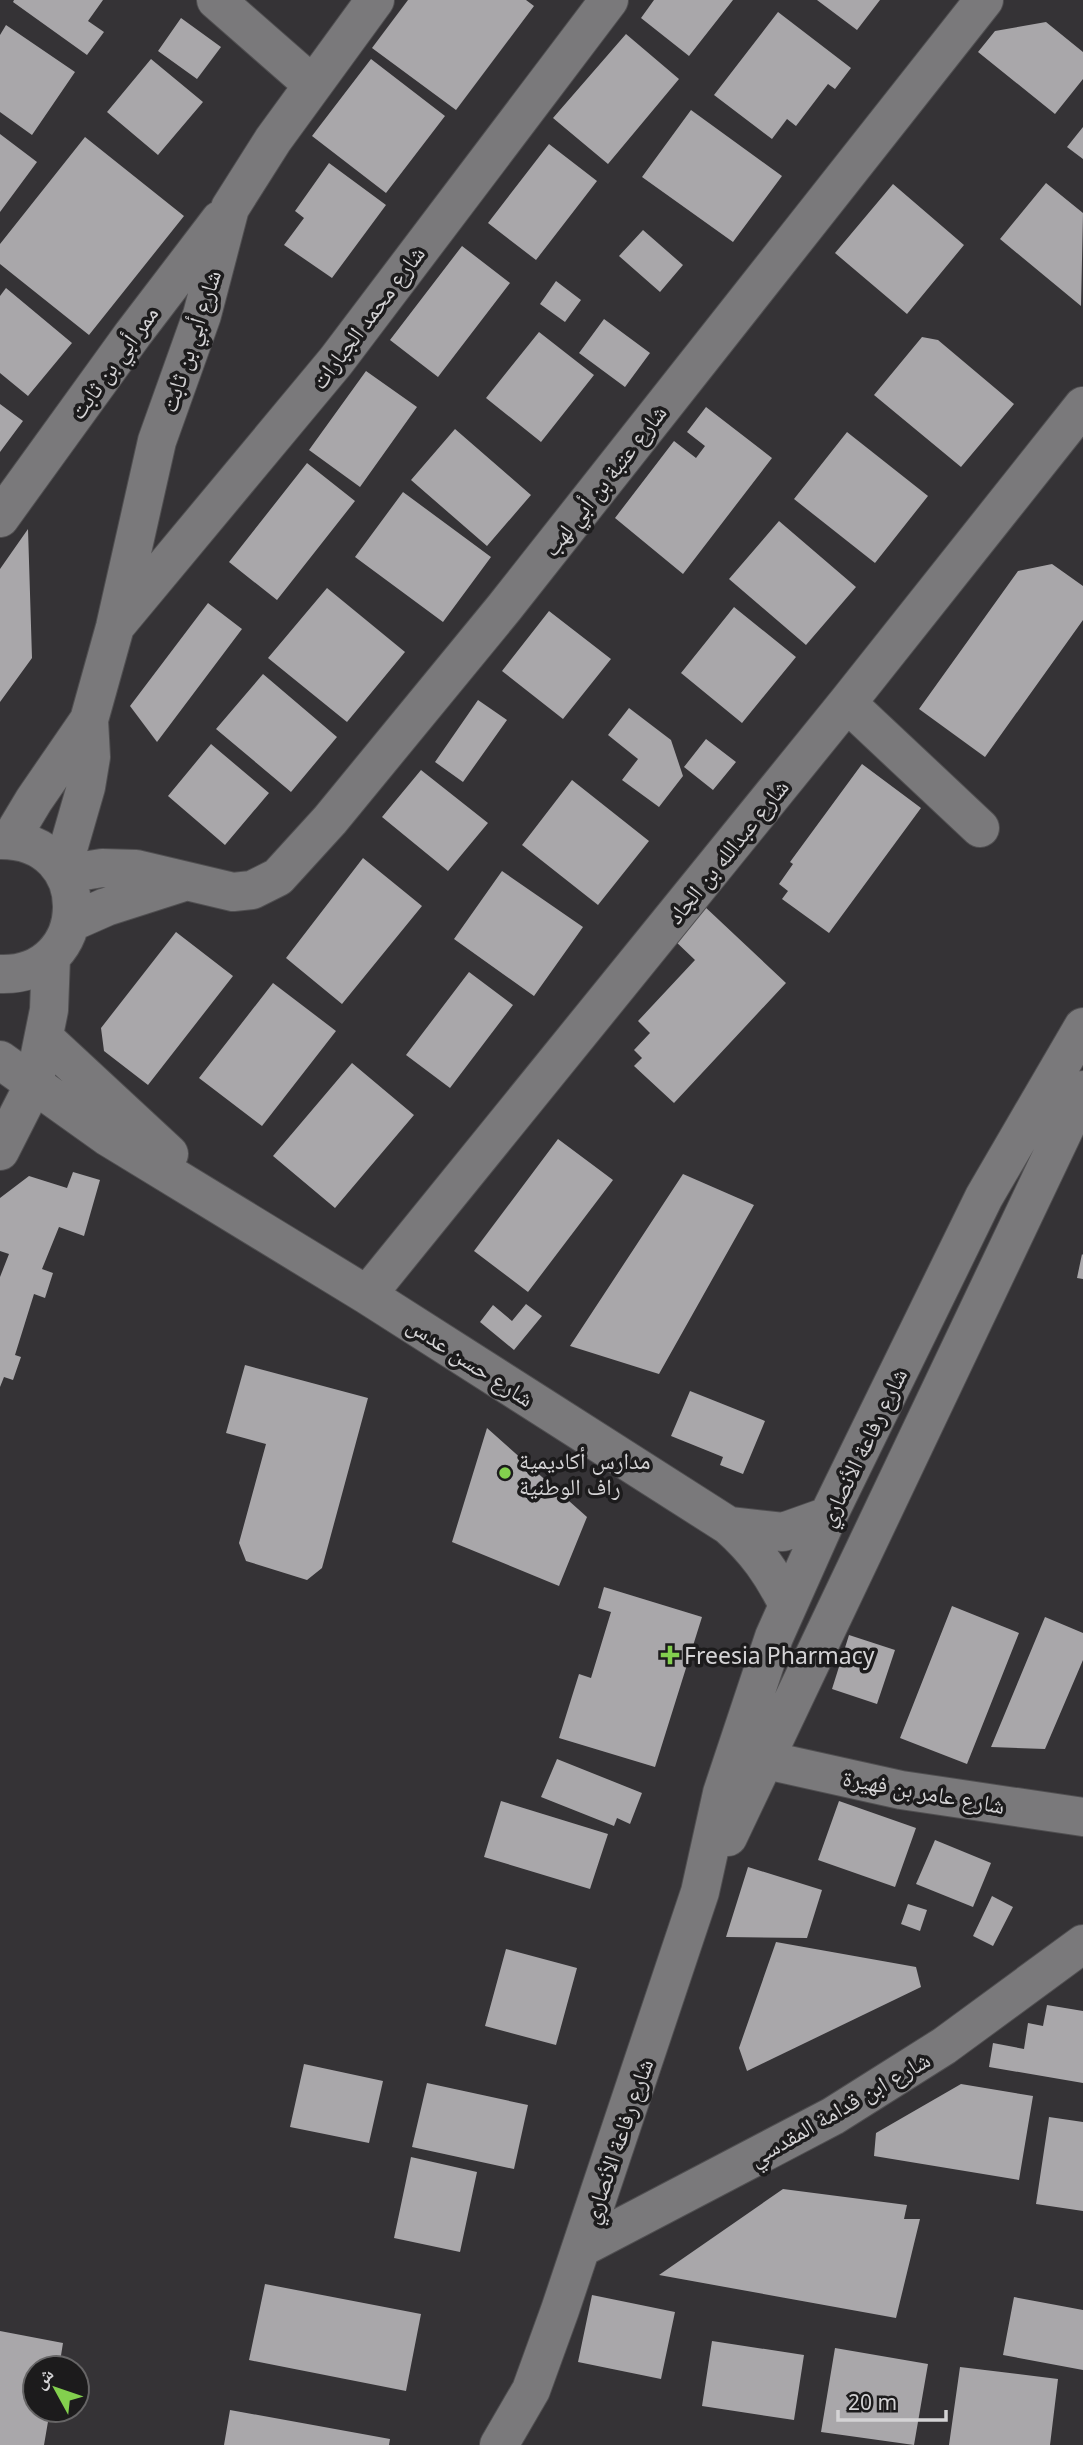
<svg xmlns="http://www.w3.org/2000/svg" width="1083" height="2445" font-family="'Noto Sans','Noto Naskh Arabic',sans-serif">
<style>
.building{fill:#a9a7aa}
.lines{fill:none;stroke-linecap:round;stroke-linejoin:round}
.minor-casing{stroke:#504f51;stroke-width:40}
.minor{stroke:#7a797b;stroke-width:38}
.poi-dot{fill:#83d04e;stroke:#1c1b1c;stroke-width:2.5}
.labels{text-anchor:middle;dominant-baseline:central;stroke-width:7;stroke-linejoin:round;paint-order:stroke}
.street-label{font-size:23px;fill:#d4d3d5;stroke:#1c1b1c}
.poi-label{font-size:23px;fill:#d4d3d5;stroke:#1c1b1c;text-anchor:start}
</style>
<rect width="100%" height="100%" fill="#353336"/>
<path class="building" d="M14 0H103L88 21 104 32 87 55 13 2Z
M408 0H526L534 6 456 110 372 48Z
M654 0H733L689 56 641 18Z
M817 0H880L857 30Z
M778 12 851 68 835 89 828 84 796 126 787 119 772 139 714 95Z
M181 18 221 47 197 79 158 51Z
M1046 22 1083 52V79L1055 114 978 52 995 31Z
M6 25 75 72 32 135 0 112V35Z
M626 34 679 79 608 164 553 118Z
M151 59 203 102 158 155 107 112Z
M371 59 445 116 386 193 312 136Z
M691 110 782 176 733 242 642 177Z
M1083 127V159L1067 147Z
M0 134 37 162 0 212Z
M85 137 184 216 89 335 0 264V244Z
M549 144 597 181 536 260 488 223Z
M329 163 386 205 332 278 284 245 304 218 295 211Z
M1046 183 1083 213 1081 306 1000 239Z
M893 184 964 245 907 314 835 253Z
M643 230 683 265 660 292 619 256Z
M462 246 510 283 438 377 390 340Z
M556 281 581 300 565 322 540 304Z
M6 288 72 343 28 396 0 373V296Z
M604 319 650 353 625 387 579 353Z
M539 332 594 375 541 442 486 398Z
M922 337 938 340 1014 404 961 467 874 395Z
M366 371 417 407 360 487 309 450Z
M0 404 23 421 0 452Z
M706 407 772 458 683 574 615 518 674 441 696 458 705 446 687 432Z
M455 429 531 495 487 546 411 480Z
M847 432 928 496 875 563 794 499Z
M307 463 355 501 277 600 229 562Z
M403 492 491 557 443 622 355 557Z
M779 521 856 587 806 645 729 579Z
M28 529 32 658 0 702V569Z
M1052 564 1083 586V620L985 757 919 709 1018 571Z
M327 588 405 652 347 722 268 658Z
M208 603 242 629 157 742 130 706Z
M734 607 796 657 742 723 681 673Z
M549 611 611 659 563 719 502 671Z
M263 674 337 737 291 792 216 729Z
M478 700 507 720 463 782 435 762Z
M629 708 671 740 683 776 659 807 622 780 638 759 608 735Z
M706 739 736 762 713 790 684 767Z
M211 744 269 793 225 845 168 796Z
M862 764 921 808 829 933 782 899 788 891 779 884 793 864 790 862Z
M421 770 488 823 448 871 382 817Z
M572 780 649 841 598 905 522 845Z
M363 858 422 906 342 1004 286 958Z
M502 871 583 927 534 996 454 939Z
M703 905 786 983 674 1103 634 1066 642 1058 634 1050 650 1033 638 1021 695 960 672 938Z
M176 932 233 976 148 1085 104 1051 101 1028Z
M469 972 513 1005 450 1088 406 1055Z
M273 983 336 1031 262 1126 199 1078Z
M352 1063 414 1115 335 1208 273 1156Z
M558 1139 613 1180 528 1292 474 1251Z
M73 1172 100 1180 84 1236 59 1227 42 1269 53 1273 45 1298 34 1294 15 1355 21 1357 13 1380 4 1377 0 1387V1277L9 1254 0 1251V1198L29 1176 67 1188Z
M683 1174 754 1205 659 1374 570 1346Z
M1082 1254 1083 1255V1279L1077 1278Z
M526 1304 542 1316 514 1350 480 1322 493 1305 512 1321Z
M245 1365 368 1398 322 1568 307 1580 246 1561 239 1543 266 1444 226 1433Z
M690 1391 765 1421 743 1474 720 1465 723 1457 671 1436Z
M487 1428 587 1517 559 1586 452 1542Z
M604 1587 702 1617 655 1767 559 1738 579 1674 591 1678 611 1612 598 1608Z
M952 1606 1019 1633 967 1764 900 1738Z
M1045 1617 1083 1633V1660L1045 1749 991 1747Z
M849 1635 895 1650 877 1704 832 1689Z
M557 1759 642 1793 630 1824 617 1818 614 1826 541 1797Z
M501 1801 608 1834 590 1889 484 1857Z
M839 1801 916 1828 895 1887 818 1860Z
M935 1840 991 1863 973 1907 916 1884Z
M748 1867 822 1890 807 1938 726 1937Z
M992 1896 1013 1907 993 1946 973 1936Z
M908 1904 927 1910 920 1931 901 1924Z
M776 1942 916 1967 921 1987 747 2071 739 2048Z
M506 1949 577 1968 556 2045 485 2026Z
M1047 2005 1083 2011V2083L989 2067 993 2043 1024 2049 1028 2023 1043 2026Z
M304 2064 383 2081 369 2143 290 2127Z
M427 2083 528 2105 514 2169 412 2147Z
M961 2084 1033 2096 1019 2180 874 2156 876 2133Z
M1049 2117 1083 2122V2211L1036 2204Z
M411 2157 477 2172 460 2252 394 2238Z
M783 2189 907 2205 904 2219H920L896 2318 659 2275Z
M265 2284 421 2314 406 2391 249 2360Z
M592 2295 675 2312 661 2379 578 2362Z
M1014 2297 1083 2310V2370L1003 2355Z
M0 2331 63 2343 59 2368H35V2410H50L44 2445H0Z
M712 2341 804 2355 794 2420 702 2406Z
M835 2348 928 2364 914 2445 821 2432Z
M960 2367 1058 2379 1050 2445H949Z
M230 2410 390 2439 389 2445H224Z"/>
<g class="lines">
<defs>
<path id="minor" d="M216 0 313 85
M0 518 133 334 220 220
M118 623 336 361 609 0
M847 703 980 828
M0 840C98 839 94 977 0 974
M10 840 34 800 89 720
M62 870 86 787 91 757 89 720 115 627 157 441 202 315 230 208 273 140 375 0
M65 874 102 868 136 869 233 892 252 890 278 877 330 820 504 608 984 0
M72 922 106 907 184 882
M44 1038 169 1154
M0 1060 108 1137 367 1295 729 1526C756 1550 772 1573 788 1605
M0 1151 34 1084 49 1010 51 957
M367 1295 847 703 1083 406
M729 1526 783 1532 828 1516
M766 1760 901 1790 1083 1817
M728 1837 1083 1090
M581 2248 833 2116 944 2046 1083 1944
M499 2445 531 2390 560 2310 700 1892 722 1793 774 1637 828 1516 984 1197 1083 1027"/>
</defs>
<use href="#minor" class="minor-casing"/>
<use href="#minor" class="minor"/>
</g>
<g class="poi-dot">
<circle cx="505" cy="1473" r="7"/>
<path d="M666.5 1644.5h7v7h7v7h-7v7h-7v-7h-7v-7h7z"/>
</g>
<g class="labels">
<g class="street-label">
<text transform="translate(367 317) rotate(-53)">شارع محمد الجبارات</text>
<text transform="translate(190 341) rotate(-72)">شارع أبي بن ثابت</text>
<text transform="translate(113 362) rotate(-54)">ممر أبي بن ثابت</text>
<text transform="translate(604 480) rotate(-52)">شارع عتبة بن أبي لهب</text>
<text transform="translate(727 851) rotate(-51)">شارع عبدالله بن الجاد</text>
<text transform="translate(471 1361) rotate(33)">شارع حسن عدس</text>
<text transform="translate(862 1447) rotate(-64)">شارع رفاعة الأنصاري</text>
<text transform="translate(924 1791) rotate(10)">شارع عامر بن فهيرة</text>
<text transform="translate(839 2108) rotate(-30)">شارع ابن قدامة المقدسي</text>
<text transform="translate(617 2141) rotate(-71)">شارع رفاعة الأنصاري</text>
</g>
<g class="poi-label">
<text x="519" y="1460">مدارس أكاديمية<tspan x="519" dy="26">راف الوطنية</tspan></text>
<text x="684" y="1655">Freesia Pharmacy</text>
</g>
</g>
<g transform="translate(56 2389) rotate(310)"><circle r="33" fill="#1c1b1c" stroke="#666566" stroke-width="2"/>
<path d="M0-5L12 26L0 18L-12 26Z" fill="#83d04e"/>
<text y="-10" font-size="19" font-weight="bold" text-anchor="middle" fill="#d4d3d5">ش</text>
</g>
<path d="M838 2410v10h108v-10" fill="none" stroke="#d4d3d5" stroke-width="3.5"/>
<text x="848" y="2410" font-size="21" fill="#d4d3d5" stroke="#1c1b1c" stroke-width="5" paint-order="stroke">20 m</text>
</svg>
